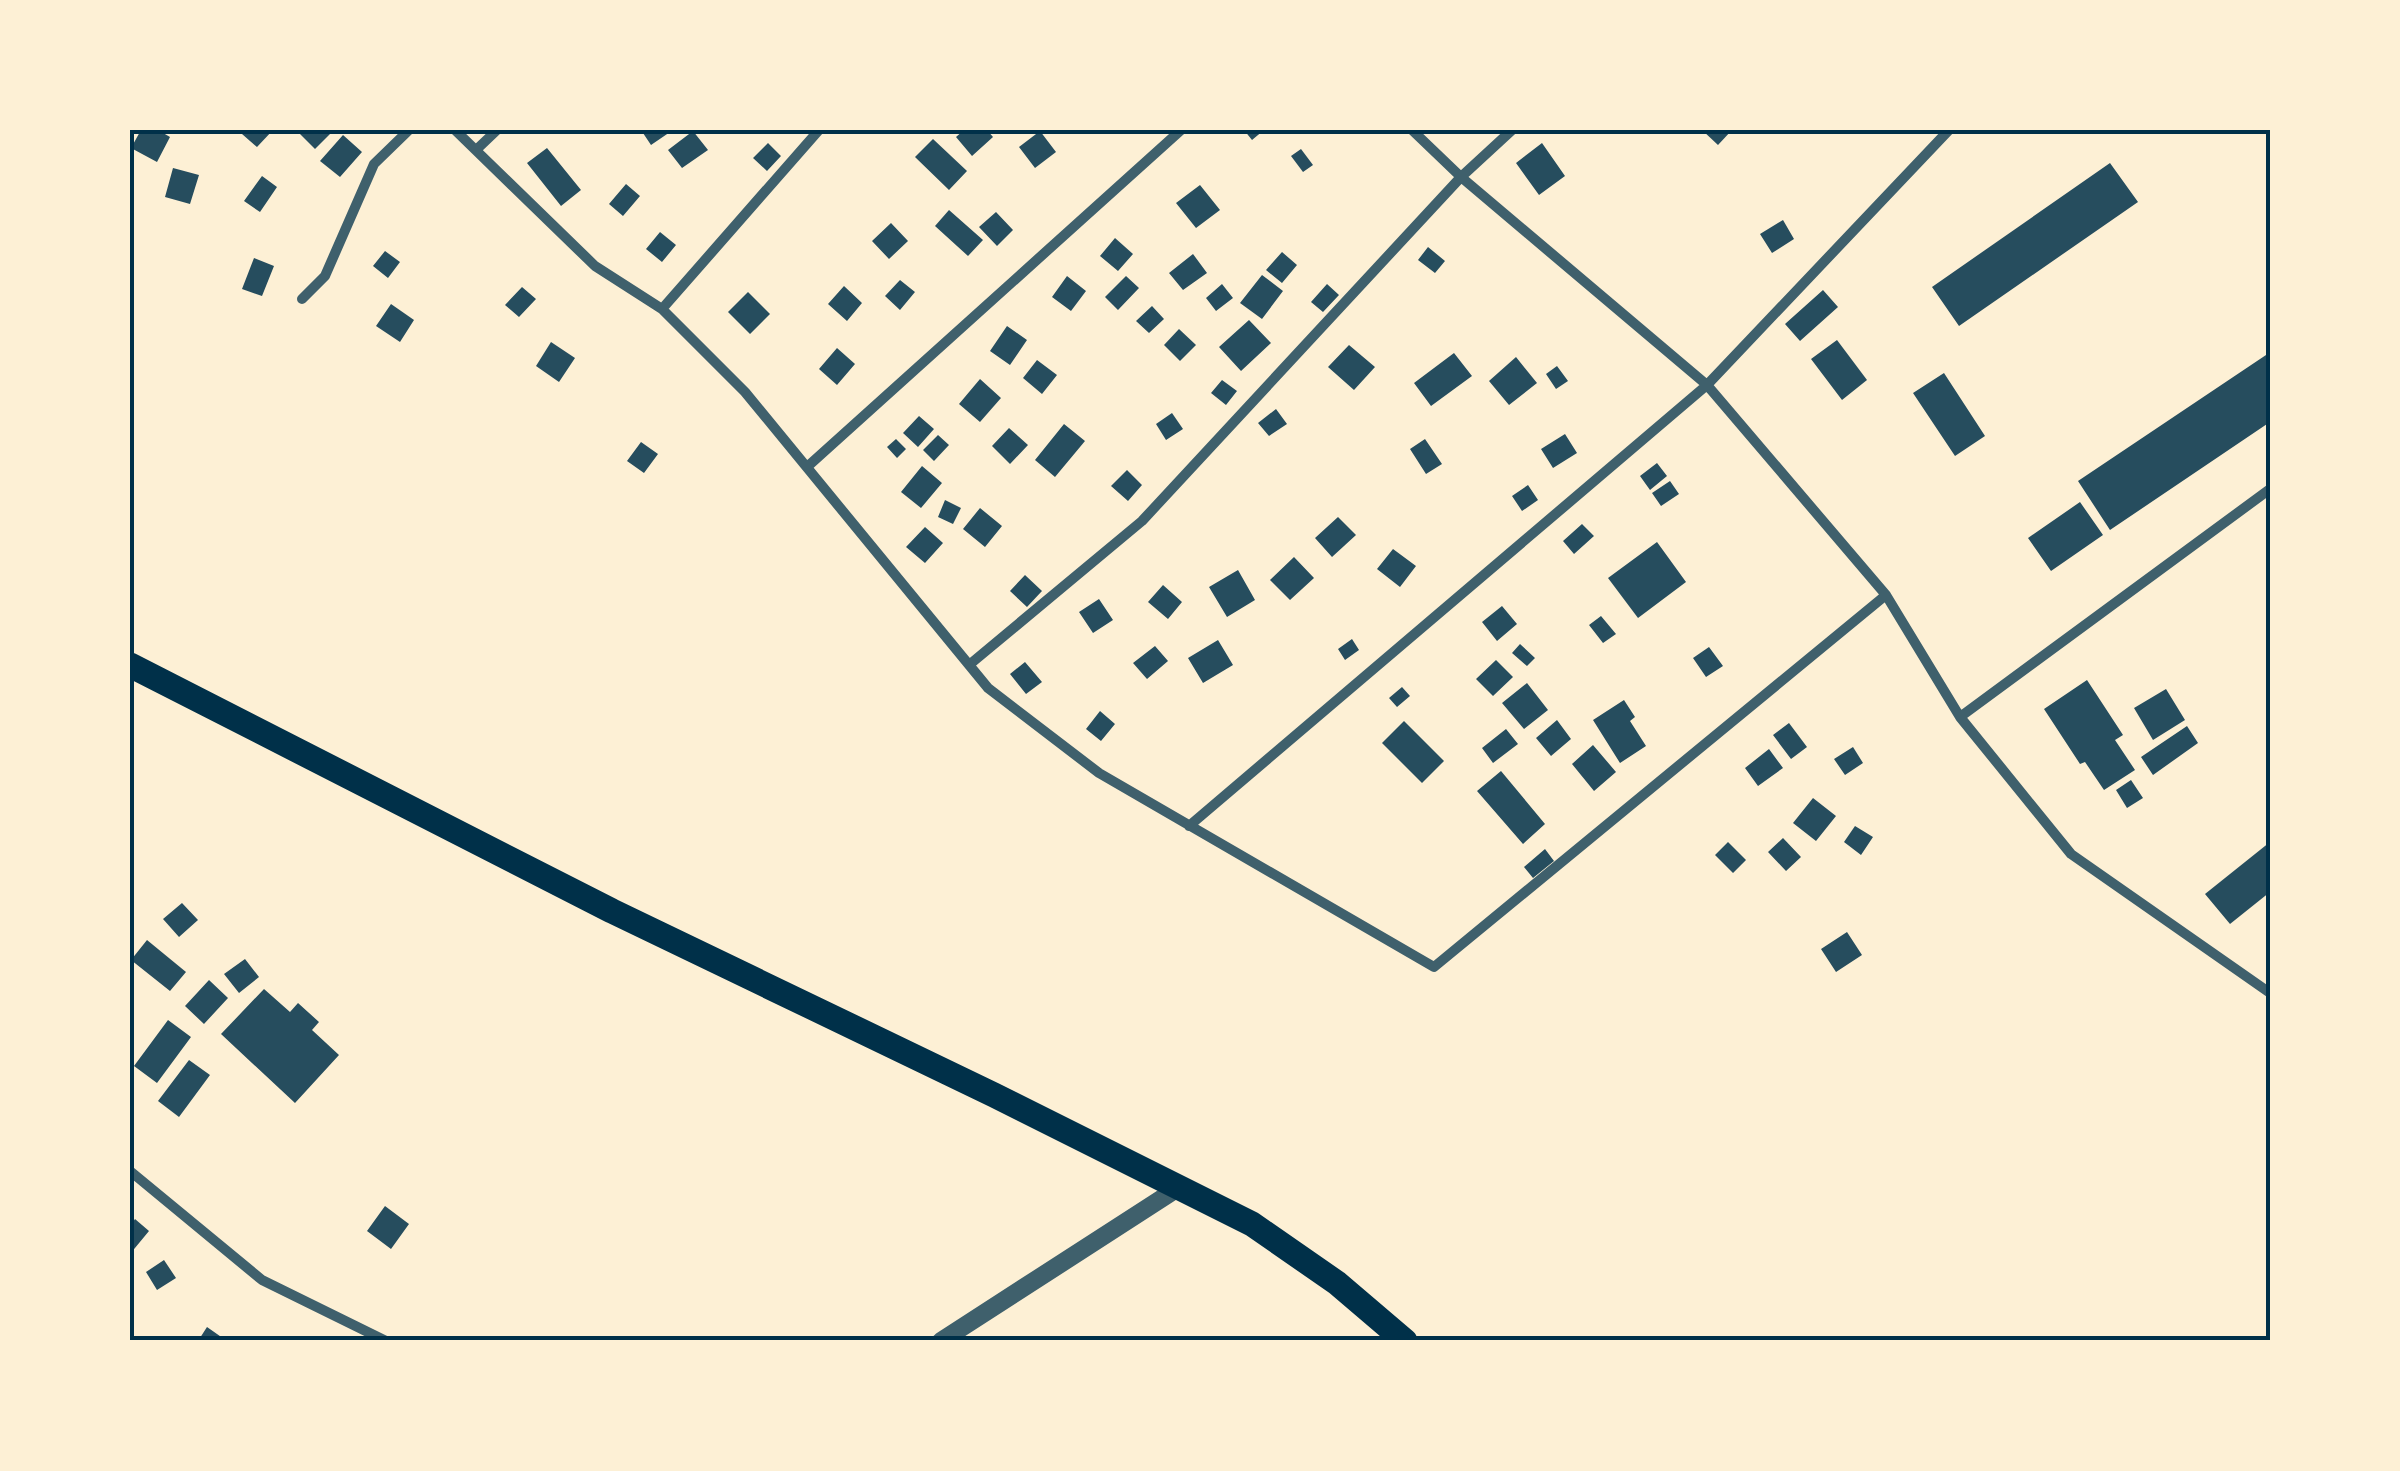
<svg xmlns="http://www.w3.org/2000/svg" width="2400" height="1471" font-family="Helvetica,sans-serif">
<style>
.building{fill:#264d5e}
.lines{fill:none;stroke-linecap:round;stroke-linejoin:round}
.minor{stroke:#3f606c;stroke-width:10}
.tertiary{stroke:#3f606c;stroke-width:18}
.primary{stroke:#003049;stroke-width:25}
.neatline{fill:none;stroke:#003049;stroke-width:4}
</style>
<rect width="100%" height="100%" fill="#fdf0d5"/>
<path class="building" d="M141 130H158L170 137 157 162 131 148Z
M246 130H273L257 147 242 134Z
M296 130H334L315 149Z
M641 130H673L651 145Z
M964 130H987L993 137 972 156 956 137Z
M1244 130H1264L1252 140Z
M1702 130H1732L1718 145Z
M693 131 708 150 682 168 668 150Z
M1040 131 1056 152 1035 168 1019 147Z
M343 135 362 152 340 177 320 161Z
M933 139 967 171 949 190 915 157Z
M768 143 781 156 767 171 753 158Z
M1542 143 1565 176 1539 195 1516 163Z
M547 148 581 190 561 206 527 163Z
M1301 149 1313 165 1303 172 1291 156Z
M2110 163 2138 202 1959 326 1932 287Z
M173 168 199 175 190 204 165 197Z
M262 176 277 187 260 212 244 201Z
M626 184 640 196 623 216 609 204Z
M1200 185 1220 210 1196 228 1176 203Z
M949 210 983 240 968 256 935 226Z
M996 212 1013 230 997 246 979 227Z
M1783 220 1794 239 1772 253 1760 234Z
M891 223 908 241 889 259 872 241Z
M660 232 676 245 662 262 646 249Z
M1115 238 1133 254 1118 271 1100 256Z
M1428 247 1445 261 1435 273 1418 260Z
M385 251 400 262 388 278 373 266Z
M1282 252 1297 265 1282 283 1266 270Z
M1193 254 1207 273 1183 290 1169 273Z
M254 258 274 266 262 296 242 289Z
M1262 275 1283 291 1262 319 1240 303Z
M1067 276 1086 291 1071 311 1052 297Z
M1126 276 1139 288 1118 310 1105 297Z
M900 280 915 292 900 310 885 296Z
M1222 284 1233 298 1216 311 1206 298Z
M1327 284 1339 295 1323 312 1311 302Z
M844 286 862 303 847 321 828 304Z
M522 287 536 299 519 317 505 305Z
M1823 290 1838 307 1800 341 1785 324Z
M748 292 770 314 750 334 728 312Z
M391 304 414 320 400 342 376 326Z
M1152 306 1164 319 1149 333 1136 321Z
M1249 320 1271 343 1241 371 1219 347Z
M1007 326 1027 340 1010 365 990 351Z
M1179 329 1196 345 1180 361 1164 345Z
M1837 340 1867 380 1842 400 1811 359Z
M551 342 575 358 559 382 536 366Z
M1349 345 1375 367 1354 390 1328 367Z
M837 348 855 364 837 385 819 369Z
M1454 353 1472 376 1431 406 1414 383Z
M2269 353 2270 422 2110 530 2078 481Z
M1516 357 1537 383 1509 405 1489 381Z
M1037 360 1057 375 1042 394 1023 378Z
M1557 366 1568 381 1556 389 1546 374Z
M1944 373 1985 436 1955 456 1913 393Z
M980 379 1001 398 980 422 959 404Z
M1222 380 1237 391 1226 405 1211 393Z
M1276 409 1287 424 1269 436 1258 423Z
M1172 413 1183 429 1166 440 1156 424Z
M919 416 934 429 918 447 903 433Z
M1064 424 1085 441 1055 477 1035 460Z
M1009 428 1028 445 1010 464 992 446Z
M1565 434 1577 453 1553 468 1541 449Z
M938 435 949 445 934 461 923 450Z
M896 439 906 449 897 458 887 447Z
M1425 439 1442 464 1426 474 1410 449Z
M641 442 658 454 644 473 627 461Z
M1657 463 1667 476 1650 490 1640 476Z
M922 466 942 483 921 508 901 492Z
M1127 470 1142 485 1128 501 1111 486Z
M1670 481 1679 494 1661 506 1652 493Z
M1528 485 1538 500 1522 511 1512 496Z
M945 500 961 508 953 524 938 517Z
M2080 502 2103 535 2051 571 2028 538Z
M980 508 1002 526 985 547 963 529Z
M1338 517 1356 535 1332 557 1315 538Z
M1582 524 1594 536 1574 554 1563 541Z
M925 527 943 543 925 563 906 547Z
M1657 542 1686 582 1638 618 1608 578Z
M1393 549 1416 566 1400 587 1377 569Z
M1294 557 1314 578 1290 600 1270 580Z
M1238 570 1255 600 1227 617 1209 587Z
M1025 575 1042 591 1027 607 1010 591Z
M1163 585 1182 602 1168 619 1148 602Z
M1099 599 1113 620 1093 633 1079 612Z
M1502 606 1517 624 1497 641 1482 622Z
M1601 616 1616 634 1603 643 1589 625Z
M1352 639 1359 650 1345 660 1338 649Z
M1218 640 1233 665 1203 683 1188 658Z
M1520 644 1535 658 1527 666 1512 653Z
M1155 646 1168 661 1147 679 1133 663Z
M1709 647 1723 666 1706 677 1693 658Z
M1496 660 1513 677 1493 696 1476 679Z
M1025 662 1042 682 1026 694 1010 674Z
M2087 680 2123 735 2115 740 2135 770 2104 790 2085 762 2080 764 2044 709Z
M1527 683 1548 710 1524 729 1502 703Z
M1402 687 1410 696 1397 707 1389 698Z
M2166 689 2185 720 2153 740 2134 708Z
M1624 700 1635 717 1630 721 1646 746 1620 763 1593 720Z
M1100 711 1115 724 1101 741 1086 729Z
M1557 720 1571 739 1551 756 1536 738Z
M1404 721 1444 761 1422 783 1382 743Z
M1789 723 1807 747 1791 759 1773 735Z
M2187 726 2198 743 2153 775 2141 757Z
M1506 729 1518 744 1493 763 1482 748Z
M1593 745 1616 772 1594 791 1572 764Z
M1853 747 1863 763 1845 775 1834 759Z
M1769 749 1783 768 1758 786 1745 768Z
M1501 771 1545 824 1523 844 1477 791Z
M2131 780 2143 798 2127 808 2116 790Z
M1813 798 1836 816 1816 841 1793 823Z
M1855 826 1873 837 1861 855 1844 842Z
M1783 838 1801 857 1786 871 1768 852Z
M1728 842 1746 860 1733 873 1715 855Z
M2270 842V892L2230 924 2205 894Z
M1545 849 1554 861 1533 878 1524 867Z
M182 903 198 920 179 937 163 919Z
M1847 932 1862 955 1836 972 1821 949Z
M147 940 186 972 170 991 131 960Z
M245 959 259 977 239 993 224 974Z
M209 980 228 998 204 1024 185 1006Z
M264 989 290 1012 298 1003 319 1022 312 1030 339 1055 295 1103 221 1034Z
M168 1020 191 1037 157 1083 134 1066Z
M189 1060 210 1075 179 1117 158 1101Z
M385 1206 409 1224 391 1249 367 1231Z
M135 1219 149 1231 130 1254V1226Z
M164 1260 176 1278 157 1290 146 1272Z
M207 1327 227 1341H198Z"/>
<g class="lines">
<path class="minor" d="M455 130 595 266 662 309 745 392 988 688 1099 773 1434 967 1886 595
M1412 130 1461 177 1707 385 1886 595 1960 717 2071 854 2270 993
M476 150 497 130
M302 299 325 276 374 164 409 130
M662 309 819 130
M807 467 1181 130
M969 665 1142 521 1461 177 1512 130
M1960 717 2270 489
M1189 826 1707 385 1949 130
M130 1171 262 1280 386 1341"/>
<path class="tertiary" d="M941 1341 1178 1188"/>
<path class="primary" d="M130 665 612 911 994 1095 1252 1224 1337 1283 1405 1341"/>
</g>
<rect width="2400" height="1471" fill="none" stroke="#fdf0d5" stroke-width="265"/>
<rect x="132" y="132" width="2136" height="1206" class="neatline"/>
</svg>
